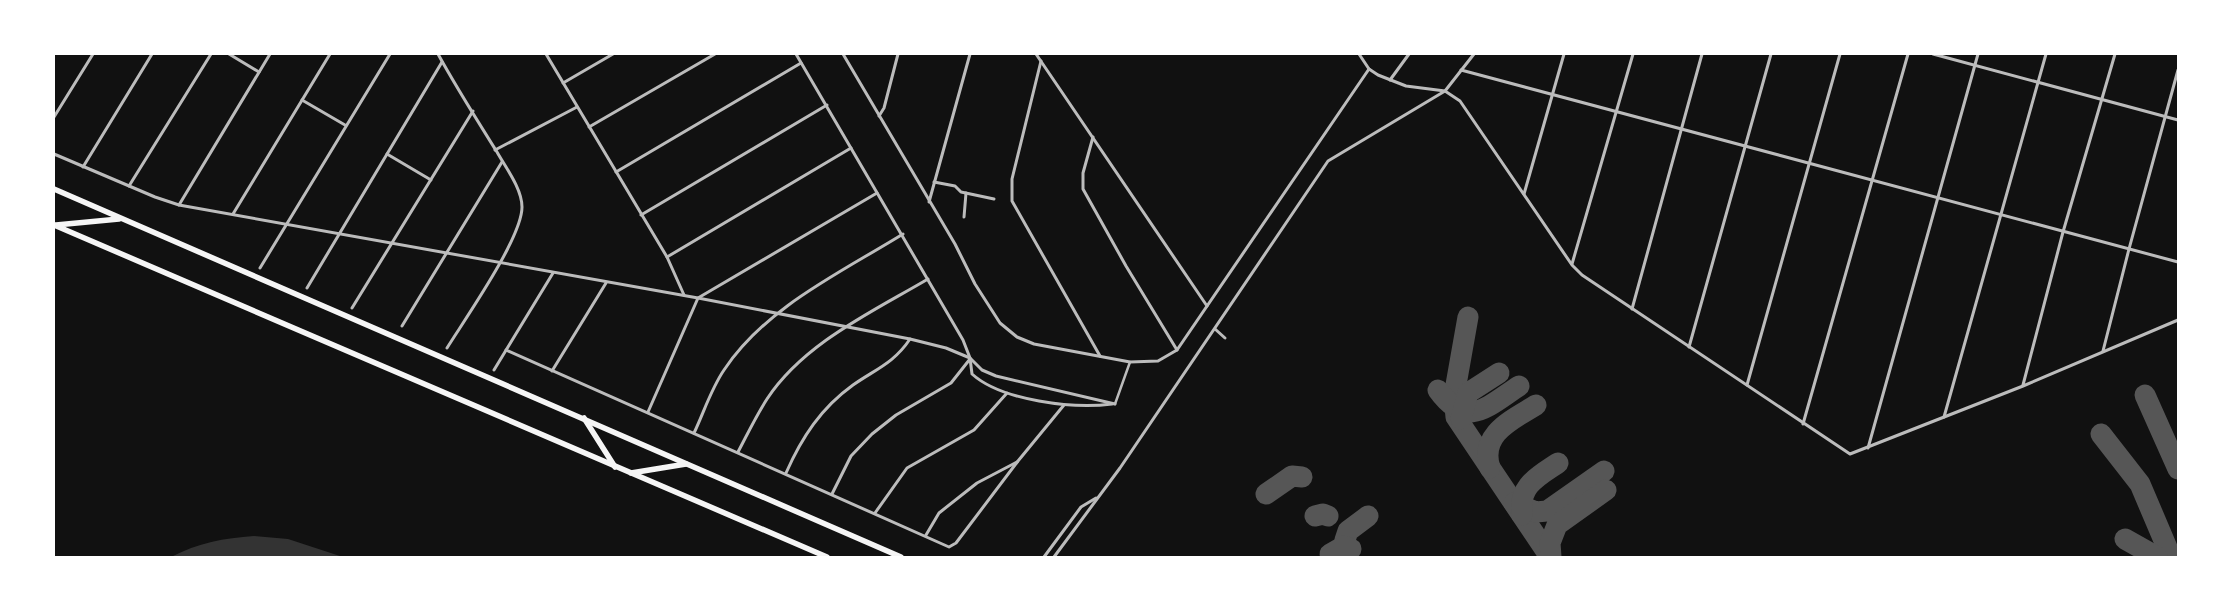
<svg xmlns="http://www.w3.org/2000/svg" width="2232" height="611" font-family="Helvetica,sans-serif">
  <style>
    .water { fill: #333 }
    .lines { fill: none; stroke-linecap: round; stroke-linejoin: round }
    .taxiway { stroke: #565656; stroke-width: 21 }
    .pedestrian { stroke: #bcbcbc; stroke-width: 2.5 }
    .minor { stroke: #bcbcbc; stroke-width: 3 }
    .primary { stroke: #f5f5f5; stroke-width: 5.5 }
  </style>
  <rect width="100%" height="100%" fill="#111"/>
  <!-- water -->
  <path class="water" d="M254,536l34,3 55,18h-172c27,-14 53,-19 83,-21z"/>
  <g class="lines">
    <!-- taxiway -->
    <g class="taxiway">
      <polyline points="1468,317 1454,396 1456,417 1550,557"/>
      <path d="M1438,390c29,40 49,17 81,-4"/>
      <polyline points="2145,395 2178,469"/>
      <polyline points="1461,419 1468,393 1499,373"/>
      <polyline points="2101,434 2140,484 2171,557"/>
      <path d="M1490,468c-11,-34 22,-48 46,-63"/>
      <polyline points="1266,494 1292,476 1302,477"/>
      <polyline points="1514,503 1536,512 1547,511 1604,471"/>
      <path d="M1522,515c-4,-29 15,-38 36,-52"/>
      <polyline points="1315,516 1323,514 1328,516"/>
      <polyline points="2125,539 2157,557"/>
      <polyline points="1345,540 1348,531 1368,516"/>
      <polyline points="1330,554 1344,546 1351,549"/>
      <polyline points="1551,557 1550,543 1557,525 1606,490"/>
    </g>
    <!-- pedestrian -->
    <polyline class="pedestrian" points="1115,404 1130,362"/>
    <!-- minor -->
    <g class="minor">
      <polyline points="229,54 259,72"/>
      <path d="M438,54c18,33 39,66 59,98 9,16 25,37 25,55 0,31 -57,112 -75,141"/>
      <polyline points="546,54 667,257 684,295"/>
      <path d="M796,54l167,286 7,18 2,16c30,27 102,35 140,30"/>
      <polyline points="843,54 955,244 975,284 1000,323 1017,337 1034,344 1130,362 1158,361 1177,350 1369,69"/>
      <polyline points="1036,54 1207,306"/>
      <polyline points="1359,54 1369,69 1378,75 1406,86 1445,91 1460,101 1572,265 1582,275 1850,454 2023,386 2178,320"/>
      <polyline points="1933,54 2178,120"/>
      <polyline points="1041,61 1012,179 1012,201 1100,356"/>
      <polyline points="1461,70 2178,262"/>
      <polyline points="1390,80 1409,54"/>
      <polyline points="563,83 613,54"/>
      <polyline points="302,100 345,125"/>
      <polyline points="879,116 884,108 898,54"/>
      <polyline points="54,117 93,54"/>
      <polyline points="589,127 715,54"/>
      <polyline points="1093,137 1083,173 1083,189 1126,266 1177,350"/>
      <polyline points="495,150 577,107"/>
      <polyline points="54,154 155,197 179,205 698,298 910,339 946,348 970,358 982,370 996,376 1115,404"/>
      <polyline points="387,154 431,180"/>
      <polyline points="83,167 152,54"/>
      <polyline points="616,172 801,63"/>
      <polyline points="934,182 955,186 961,192 994,199"/>
      <polyline points="129,186 211,54"/>
      <polyline points="1524,194 1564,54"/>
      <polyline points="929,202 970,54"/>
      <polyline points="179,205 270,54"/>
      <polyline points="233,214 330,54"/>
      <polyline points="641,215 827,105"/>
      <polyline points="964,217 966,193"/>
      <polyline points="667,257 851,148"/>
      <polyline points="1572,264 1633,54"/>
      <polyline points="260,268 390,54"/>
      <polyline points="307,288 442,62"/>
      <polyline points="352,308 473,111"/>
      <polyline points="1632,309 1702,54"/>
      <polyline points="402,326 502,162"/>
      <polyline points="1215,329 1225,338"/>
      <polyline points="1689,347 1771,54"/>
      <polyline points="506,350 949,547 956,543 1018,461 1064,405"/>
      <polyline points="2103,351 2129,249 2178,70"/>
      <polyline points="494,370 553,273"/>
      <polyline points="552,371 606,283"/>
      <polyline points="1747,385 1840,54"/>
      <polyline points="2023,385 2063,232 2115,54"/>
      <polyline points="648,412 698,298 877,193"/>
      <polyline points="1944,417 2046,54"/>
      <polyline points="1803,424 1908,54"/>
      <path d="M694,433c10,-21 17,-44 30,-63 42,-63 116,-97 179,-136"/>
      <polyline points="1868,448 1978,54"/>
      <path d="M738,452c9,-17 18,-36 29,-53 37,-56 105,-87 161,-120"/>
      <path d="M786,473c16,-36 35,-65 67,-88 23,-16 41,-22 57,-46"/>
      <polyline points="832,494 851,456 872,434 896,415 951,383 970,359"/>
      <polyline points="875,513 907,468 974,430 1007,393"/>
      <polyline points="926,535 939,513 977,483 1017,462"/>
      <polyline points="1044,557 1081,507 1096,498"/>
      <polyline points="1054,557 1120,468 1328,161 1445,91 1474,54"/>
    </g>
    <!-- primary -->
    <g class="primary">
      <polyline points="54,189 901,557"/>
      <polyline points="54,225 827,557"/>
      <polyline points="56,225 119,219"/>
      <polyline points="584,418 615,467"/>
      <polyline points="631,473 686,464"/>
    </g>
  </g>
  <!-- border -->
  <rect width="2232" height="611" fill="none" stroke="#ffffff" stroke-width="110"/>
</svg>
